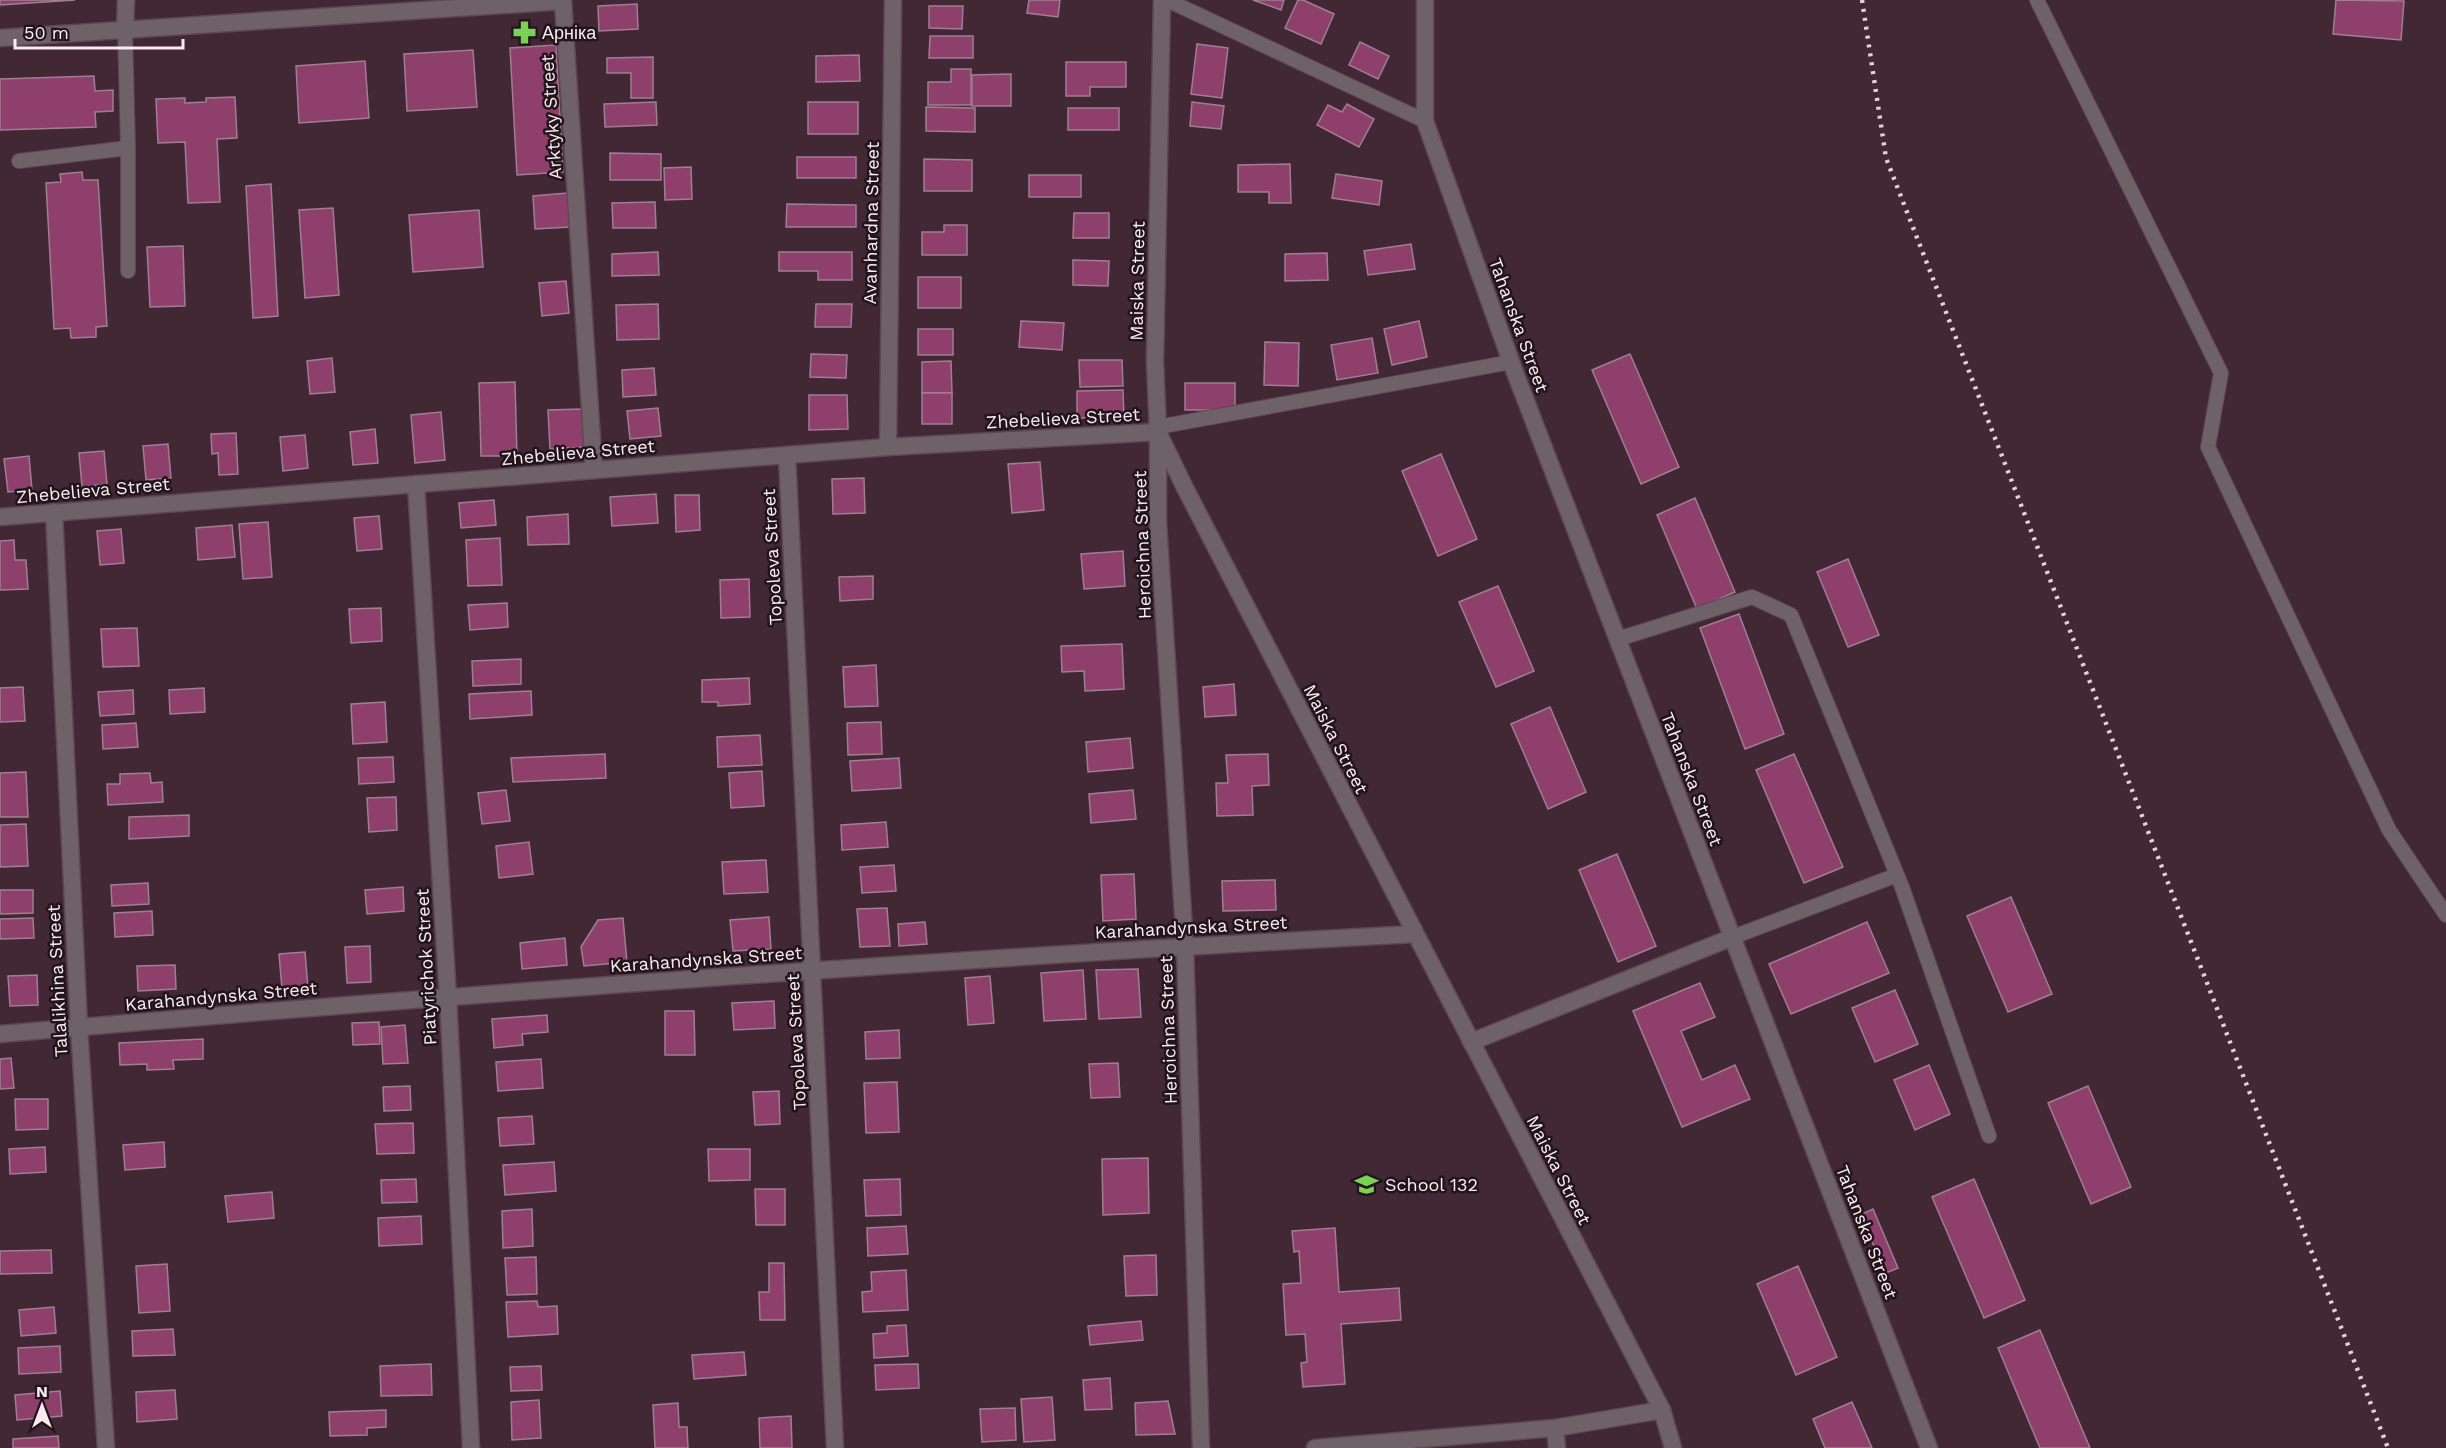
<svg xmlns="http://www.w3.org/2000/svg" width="2446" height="1448" font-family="'Work Sans',sans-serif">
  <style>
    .building { fill: #8f3f6c; stroke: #9f7f8f; stroke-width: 1.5 }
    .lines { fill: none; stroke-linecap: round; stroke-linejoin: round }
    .service-casing { stroke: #604653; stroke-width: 16 }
    .minor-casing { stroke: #604653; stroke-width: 19 }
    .tertiary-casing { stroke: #604653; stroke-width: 19 }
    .service { stroke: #6f6168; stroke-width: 14 }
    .minor { stroke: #6f6168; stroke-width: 16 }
    .tertiary { stroke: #6f6168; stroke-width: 16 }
    .rail { stroke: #e3d0d8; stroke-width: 4.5; stroke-dasharray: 3 6; stroke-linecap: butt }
    .labels { text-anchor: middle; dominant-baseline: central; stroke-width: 5; stroke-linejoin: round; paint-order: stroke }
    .poi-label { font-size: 18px; fill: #fceaf2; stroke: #21151b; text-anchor: start }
    .street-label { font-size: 18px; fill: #fceaf2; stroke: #21151b }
  </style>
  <rect width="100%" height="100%" fill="#422735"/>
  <!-- building -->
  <g class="building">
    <polygon points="0,0 75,0 0,5"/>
    <polygon points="1029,0 1060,0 1058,17 1027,13"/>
    <polygon points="1253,0 1284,0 1281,10"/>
    <polygon points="1298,0 1303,0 1334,14 1321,44 1285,28"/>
    <polygon points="2336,0 2404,1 2401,40 2333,34"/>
    <polygon points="637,4 638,29 599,31 598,6"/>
    <polygon points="929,6 963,6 962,29 929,28"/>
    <polygon points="930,36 973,36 973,58 929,58"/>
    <polygon points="1360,42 1389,56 1378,79 1349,65"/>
    <polygon points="1197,44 1228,48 1222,98 1191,94"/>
    <polygon points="556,45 563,172 517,175 510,48"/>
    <polygon points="473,50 477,107 407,111 404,54"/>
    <polygon points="859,55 860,81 816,82 816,56"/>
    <polygon points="653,57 653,98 631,98 631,73 607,73 607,58"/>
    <polygon points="365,61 369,118 299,123 296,66"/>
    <polygon points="1066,62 1126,62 1126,87 1090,87 1090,96 1066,96"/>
    <polygon points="951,69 971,69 971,105 928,105 928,82 951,82"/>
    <polygon points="1011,74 1011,106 972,106 972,75"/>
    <polygon points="94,76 95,91 113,90 113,111 95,112 96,127 0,130 0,79"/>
    <polygon points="235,97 237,138 217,139 220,202 188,203 185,142 158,143 156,99 185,98 185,103 206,102 206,98"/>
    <polygon points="656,102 657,125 605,127 604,104"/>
    <rect x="808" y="102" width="50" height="32"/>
    <polygon points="1192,102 1224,106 1221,129 1190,126"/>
    <polygon points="1347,104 1374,119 1359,147 1317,125 1328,105 1342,112"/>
    <polygon points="926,107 975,108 975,132 926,131"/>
    <rect x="1068" y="108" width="51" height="22"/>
    <polygon points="610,153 661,154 661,180 610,180"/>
    <rect x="797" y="157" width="59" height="21"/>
    <polygon points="924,159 972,160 972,191 924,191"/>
    <polygon points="1290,164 1291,203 1269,203 1269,192 1238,192 1238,165"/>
    <polygon points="691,167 692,199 665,200 664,168"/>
    <polygon points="82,172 83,180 98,180 107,326 96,327 96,337 71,338 70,328 54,329 46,183 61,182 60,174"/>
    <polygon points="1336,174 1382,181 1379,205 1332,198"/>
    <rect x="1029" y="175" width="52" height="22"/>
    <polygon points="271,184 278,316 253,318 246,186"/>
    <polygon points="567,193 570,227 535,229 533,196"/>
    <polygon points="655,202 656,228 613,228 612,203"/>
    <polygon points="787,204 856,205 856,227 786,227"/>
    <polygon points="333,208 339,295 305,298 299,210"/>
    <polygon points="479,210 483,267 413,272 409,215"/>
    <polygon points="1074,213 1109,213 1109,238 1073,238"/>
    <polygon points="944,225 967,225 967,255 922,255 922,232 944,232"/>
    <polygon points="1411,244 1415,269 1368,275 1364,251"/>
    <polygon points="183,246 185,306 150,307 147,247"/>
    <polygon points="658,252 659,275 612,276 612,254"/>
    <polygon points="779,252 852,252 852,280 818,280 818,271 779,271"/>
    <polygon points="1327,253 1328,280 1285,281 1285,254"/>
    <polygon points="1073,260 1109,261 1108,286 1073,285"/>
    <rect x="918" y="277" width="43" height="31"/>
    <polygon points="566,281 569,313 542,316 539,283"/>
    <polygon points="658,304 659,339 617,340 616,305"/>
    <polygon points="816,304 852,304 851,327 815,327"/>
    <polygon points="1021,321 1064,323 1062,350 1019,347"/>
    <polygon points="1419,321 1427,357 1392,365 1384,329"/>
    <rect x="918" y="329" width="35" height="26"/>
    <polygon points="1372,338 1378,373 1337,380 1331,345"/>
    <polygon points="1265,342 1299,343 1298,386 1264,385"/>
    <polygon points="811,354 847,355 846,378 810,377"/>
    <polygon points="1630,354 1679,467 1641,484 1592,370"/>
    <polygon points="332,358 335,392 310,394 307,361"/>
    <polygon points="1079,360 1122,360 1123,386 1080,387"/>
    <polygon points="951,361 952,393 922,393 922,362"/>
    <polygon points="654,368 656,395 623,397 622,370"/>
    <polygon points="515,382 517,456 481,456 479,383"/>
    <rect x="1185" y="383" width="50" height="27"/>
    <polygon points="1123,390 1124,417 1077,418 1077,391"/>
    <rect x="922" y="393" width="30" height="31"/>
    <polygon points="809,395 847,395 848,429 809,430"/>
    <polygon points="658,408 661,436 630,439 627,411"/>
    <polygon points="582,409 584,447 550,449 548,410"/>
    <polygon points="441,412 445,460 415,463 411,415"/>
    <polygon points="375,429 378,463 353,465 350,432"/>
    <polygon points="236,433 238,474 219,475 218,453 212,454 211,434"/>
    <polygon points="305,435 308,468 283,471 280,437"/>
    <polygon points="168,444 171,478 146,480 143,446"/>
    <polygon points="104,451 107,484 82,487 79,453"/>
    <polygon points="1441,454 1477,539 1438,556 1402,471"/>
    <polygon points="29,456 32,490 8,492 4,459"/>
    <polygon points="1040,462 1044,510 1012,513 1008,464"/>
    <polygon points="864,478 865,513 833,514 832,479"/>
    <polygon points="656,494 658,523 612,526 610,497"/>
    <polygon points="675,495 699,495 700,530 676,532"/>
    <polygon points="1695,498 1735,592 1697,609 1657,515"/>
    <polygon points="494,500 496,525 461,528 459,503"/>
    <polygon points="568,514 569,544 528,545 527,517"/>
    <polygon points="379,516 382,549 357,551 354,518"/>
    <polygon points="268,522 272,577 243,579 239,524"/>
    <polygon points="232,525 235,557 198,560 196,528"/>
    <polygon points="121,529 124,563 100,565 97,531"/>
    <polygon points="500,538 502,585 468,586 466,540"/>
    <polygon points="14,540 15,560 26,560 28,589 0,590 0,541"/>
    <polygon points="1123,551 1125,586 1084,589 1081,554"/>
    <polygon points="1848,559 1879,635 1848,647 1817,572"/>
    <polygon points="873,576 873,599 840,601 839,577"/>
    <polygon points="749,579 750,617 721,618 720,580"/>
    <polygon points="1498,586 1534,671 1496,687 1459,602"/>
    <polygon points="507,603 508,627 470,630 468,605"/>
    <polygon points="381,608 382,641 351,643 349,609"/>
    <polygon points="1739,614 1784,734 1745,749 1700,628"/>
    <polygon points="137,628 139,666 103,667 101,629"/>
    <polygon points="1122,644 1124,689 1085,691 1084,671 1062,672 1061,646"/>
    <polygon points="521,659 521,684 473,686 472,661"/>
    <polygon points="876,665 878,706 845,707 843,667"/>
    <polygon points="749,678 750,704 718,706 718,702 702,702 702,680"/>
    <polygon points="1234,684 1236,715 1205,717 1203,687"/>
    <polygon points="23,687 25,721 0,722 0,688"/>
    <polygon points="204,688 205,712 170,714 169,690"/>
    <polygon points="133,690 134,714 100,716 98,692"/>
    <polygon points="531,691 532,715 470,719 469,694"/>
    <polygon points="385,702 387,742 353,744 351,704"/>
    <polygon points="1550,707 1586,792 1548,809 1511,724"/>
    <polygon points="881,722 882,754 848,755 847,723"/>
    <polygon points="136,723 138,747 103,749 102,725"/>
    <polygon points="760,735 762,765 718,767 717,737"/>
    <polygon points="1130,738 1133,768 1088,772 1086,742"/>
    <polygon points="605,754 606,778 513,782 511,758"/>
    <polygon points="1268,754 1269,785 1252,786 1253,815 1217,816 1216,783 1228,783 1226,755"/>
    <polygon points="1794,754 1843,867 1804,883 1756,770"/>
    <polygon points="393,757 394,782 359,784 358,758"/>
    <polygon points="899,758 901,788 852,791 850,761"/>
    <polygon points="762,771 764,806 731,808 729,773"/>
    <polygon points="26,772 28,817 0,817 0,773"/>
    <polygon points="150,773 151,783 162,782 163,802 108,805 107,784 120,784 120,774"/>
    <polygon points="506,790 510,821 482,824 478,793"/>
    <polygon points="1133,790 1136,819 1091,823 1089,794"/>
    <polygon points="396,797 397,830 369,832 367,798"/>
    <polygon points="189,815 189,836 129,839 129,817"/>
    <polygon points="886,822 888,847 842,850 841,825"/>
    <polygon points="26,824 28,866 0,867 0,825"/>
    <polygon points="529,842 533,874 499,878 496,846"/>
    <polygon points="1617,854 1656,946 1618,962 1579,870"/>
    <polygon points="766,860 768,892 724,894 722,862"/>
    <polygon points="894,865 896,891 862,893 860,867"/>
    <polygon points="1134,874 1136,919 1103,921 1101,875"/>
    <polygon points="1275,880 1276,910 1223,911 1222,881"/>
    <polygon points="148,883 149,904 112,906 111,885"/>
    <polygon points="403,887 404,911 367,914 365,890"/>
    <polygon points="0,890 33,890 33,913 0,914"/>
    <polygon points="2011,897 2052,994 2008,1012 1967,916"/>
    <polygon points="887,908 890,946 860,947 857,909"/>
    <polygon points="152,911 153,935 115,937 114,913"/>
    <polygon points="769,917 771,949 733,951 730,920"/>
    <polygon points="33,918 34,938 0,939 0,919"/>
    <polygon points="623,918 627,962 584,966 581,947 598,920"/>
    <polygon points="925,922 927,944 899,946 898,924"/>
    <polygon points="1867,922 1889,973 1791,1014 1769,964"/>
    <polygon points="565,938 567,965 522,969 520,943"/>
    <polygon points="370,946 371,982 347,983 345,947"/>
    <polygon points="305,952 308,988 282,989 279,954"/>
    <polygon points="175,965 176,989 138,991 137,966"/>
    <polygon points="1138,969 1141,1017 1099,1019 1096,970"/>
    <polygon points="1083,970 1086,1019 1044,1021 1041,973"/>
    <polygon points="37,975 38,1005 10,1006 8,976"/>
    <polygon points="990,976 994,1023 968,1025 965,978"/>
    <polygon points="1700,983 1715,1017 1681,1031 1702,1080 1735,1065 1750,1099 1682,1127 1633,1011"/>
    <polygon points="1895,990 1918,1044 1875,1062 1852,1008"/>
    <polygon points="774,1001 775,1028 734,1030 732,1003"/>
    <polygon points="665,1011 694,1011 695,1055 665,1055"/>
    <polygon points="547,1015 548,1032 522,1034 523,1045 494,1048 492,1019"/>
    <polygon points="379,1022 380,1044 353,1045 352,1023"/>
    <polygon points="405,1025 408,1063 383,1064 381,1027"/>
    <polygon points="899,1030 900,1058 866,1059 865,1032"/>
    <polygon points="203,1039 203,1059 173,1060 174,1069 147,1070 147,1064 120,1065 119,1043"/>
    <polygon points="11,1058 14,1088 0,1089 0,1059"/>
    <polygon points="541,1059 543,1088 498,1091 496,1062"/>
    <polygon points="1118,1063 1120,1097 1091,1098 1089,1064"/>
    <polygon points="1929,1065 1950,1114 1915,1130 1894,1080"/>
    <polygon points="897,1082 899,1132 866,1133 864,1083"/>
    <polygon points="410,1086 411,1110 384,1111 383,1087"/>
    <polygon points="2088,1086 2131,1187 2091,1204 2048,1103"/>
    <polygon points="779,1091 780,1124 755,1125 753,1092"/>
    <polygon points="15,1099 48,1099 48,1129 16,1130"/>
    <polygon points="532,1116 534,1144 500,1146 498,1118"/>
    <polygon points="413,1123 414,1153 377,1154 375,1124"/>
    <polygon points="164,1142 165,1167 125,1170 123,1145"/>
    <polygon points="45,1147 46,1172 10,1174 9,1149"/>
    <polygon points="708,1149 750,1149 750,1180 709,1181"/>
    <polygon points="1148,1158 1149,1213 1103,1215 1102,1159"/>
    <polygon points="554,1162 556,1191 505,1195 503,1165"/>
    <polygon points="416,1179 417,1202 382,1203 381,1180"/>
    <polygon points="900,1179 901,1215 866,1216 864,1180"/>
    <polygon points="1974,1179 2025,1300 1984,1318 1932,1197"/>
    <polygon points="755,1189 785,1189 785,1225 756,1225"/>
    <polygon points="272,1192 274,1218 228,1222 225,1196"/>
    <polygon points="532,1209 533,1246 503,1248 502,1211"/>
    <polygon points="1873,1209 1898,1268 1886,1273 1860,1215"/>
    <polygon points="421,1216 422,1244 379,1246 378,1218"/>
    <polygon points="906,1226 908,1254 868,1256 867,1228"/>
    <polygon points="1335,1228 1339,1292 1399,1288 1401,1320 1341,1324 1345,1384 1303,1387 1301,1363 1307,1362 1305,1334 1286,1335 1283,1284 1301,1283 1299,1251 1294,1252 1292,1231"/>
    <polygon points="51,1250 52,1273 0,1274 0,1251"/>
    <polygon points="1156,1255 1157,1295 1126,1296 1124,1256"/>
    <polygon points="536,1257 537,1294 507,1295 505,1258"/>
    <polygon points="769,1263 784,1263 785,1320 760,1320 759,1292 769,1292"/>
    <polygon points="167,1264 170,1311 139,1313 136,1266"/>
    <polygon points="1798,1266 1837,1357 1796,1375 1757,1284"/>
    <polygon points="906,1270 908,1310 863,1312 862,1292 872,1291 871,1272"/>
    <polygon points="537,1301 538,1307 557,1306 558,1334 508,1337 506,1302"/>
    <polygon points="54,1307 56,1333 21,1336 19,1310"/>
    <polygon points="1141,1321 1143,1340 1090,1345 1088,1326"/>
    <polygon points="906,1325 908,1356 874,1358 873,1334 887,1333 887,1326"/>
    <polygon points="173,1329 175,1355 133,1356 132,1331"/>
    <polygon points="2040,1330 2090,1448 2040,1448 1998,1348"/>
    <polygon points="60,1346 61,1372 19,1374 18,1348"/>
    <polygon points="744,1352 746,1375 694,1379 692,1355"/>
    <polygon points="431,1364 432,1395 381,1396 380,1366"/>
    <polygon points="918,1364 919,1388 876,1390 875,1365"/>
    <polygon points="541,1366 542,1390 511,1391 510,1367"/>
    <polygon points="1110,1378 1112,1409 1085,1410 1083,1380"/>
    <polygon points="175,1390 177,1419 137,1422 136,1392"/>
    <polygon points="60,1391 62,1416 17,1420 15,1395"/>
    <polygon points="1052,1397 1055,1440 1024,1442 1021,1399"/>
    <polygon points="539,1400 541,1438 512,1440 511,1402"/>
    <polygon points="1168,1401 1175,1434 1136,1435 1135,1403"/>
    <polygon points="1852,1402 1872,1448 1825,1448 1813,1419"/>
    <polygon points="678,1403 679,1427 687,1427 688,1448 655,1448 653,1405"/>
    <polygon points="1015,1408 1016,1440 982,1442 980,1409"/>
    <polygon points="386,1410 386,1427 367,1428 367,1435 330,1436 329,1412"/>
    <polygon points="791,1416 792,1448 760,1448 759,1418"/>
    <polygon points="58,1436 59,1448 13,1448 13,1439"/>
  </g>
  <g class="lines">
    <defs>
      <g id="service">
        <polyline points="1167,0 1425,121"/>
        <polyline points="2037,0 2221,373 2208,447 2389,830 2446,915"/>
        <polyline points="125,31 128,148 128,271"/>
        <polyline points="19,161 128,148"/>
        <polyline points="1158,427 1511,362"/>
        <polyline points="1618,639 1752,597 1791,615 1902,887 1989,1136"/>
        <polyline points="1733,937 1897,875"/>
      </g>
      <g id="minor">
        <polyline points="1425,0 1425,121 1514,370 1929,1448"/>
        <polyline points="125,31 126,0"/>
        <polyline points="0,38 563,1 594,470"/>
        <polyline points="888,447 893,0"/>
        <polyline points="787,455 835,1448"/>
        <polyline points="416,484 448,997 471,1448"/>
        <polyline points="54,512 79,1027 106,1448"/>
        <polyline points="0,517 888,447 1158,432 1158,522 1185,946 1201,1448"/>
        <path d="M0,1034c471,-41 943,-75 1415,-100"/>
        <polyline points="1471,1042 1733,937"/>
        <polyline points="1555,1428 1557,1448"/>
        <polyline points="1315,1448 1555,1428 1662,1410"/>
      </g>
      <polyline id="tertiary" points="1162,0 1155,362 1158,432 1184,486 1662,1410 1673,1448"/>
    </defs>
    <!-- service casing -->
    <use href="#service" class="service-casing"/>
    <!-- minor casing -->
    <use href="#minor" class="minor-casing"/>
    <!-- tertiary casing -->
    <use href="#tertiary" class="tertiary-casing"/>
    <!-- service -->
    <use href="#service" class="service"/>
    <!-- minor -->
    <use href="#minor" class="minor"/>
    <!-- tertiary -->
    <use href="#tertiary" class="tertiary"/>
    <!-- rail -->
    <polyline class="rail" points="1862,0 1886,158 2388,1448"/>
  </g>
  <!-- icons -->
  <defs>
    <symbol id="pharmacy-bare" viewBox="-9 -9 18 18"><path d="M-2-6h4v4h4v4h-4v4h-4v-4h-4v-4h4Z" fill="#7bd156" stroke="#21151b" stroke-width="2.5" paint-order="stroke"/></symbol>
    <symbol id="school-bare" viewBox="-9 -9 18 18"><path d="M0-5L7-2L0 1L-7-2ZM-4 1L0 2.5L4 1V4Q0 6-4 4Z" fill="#7bd156" stroke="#21151b" stroke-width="2.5" paint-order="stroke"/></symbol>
  </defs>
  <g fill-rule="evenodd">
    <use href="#pharmacy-bare" x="508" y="16" width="33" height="33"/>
    <use href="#school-bare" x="1350" y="1168" width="33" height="33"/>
  </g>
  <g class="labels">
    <!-- poi labels -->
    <g class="poi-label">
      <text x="542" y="32">Арніка</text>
      <text x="1385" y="1184">School 132</text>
    </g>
    <!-- street labels -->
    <g class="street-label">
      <text transform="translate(551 117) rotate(-94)">Arktyky Street</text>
      <text transform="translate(871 223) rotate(-89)">Avanhardna Street</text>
      <text transform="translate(1137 281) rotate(-89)">Maiska Street</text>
      <text transform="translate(1519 325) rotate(70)">Tahanska Street</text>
      <text transform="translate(1063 418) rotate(-3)">Zhebelieva Street</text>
      <text transform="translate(578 452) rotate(-5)">Zhebelieva Street</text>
      <text transform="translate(93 490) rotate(-5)">Zhebelieva Street</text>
      <text transform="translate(1142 545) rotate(-92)">Heroichna Street</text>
      <text transform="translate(772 557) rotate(-93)">Topoleva Street</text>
      <text transform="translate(1336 739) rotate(63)">Maiska Street</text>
      <text transform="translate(1692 779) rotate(69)">Tahanska Street</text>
      <text transform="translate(1191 927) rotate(-3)">Karahandynska Street</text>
      <text transform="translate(706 959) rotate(-4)">Karahandynska Street</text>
      <text transform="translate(426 967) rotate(-93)">Piatyrichok Street</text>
      <text transform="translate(57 981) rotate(-93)">Talalikhina Street</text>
      <text transform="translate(221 996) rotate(-5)">Karahandynska Street</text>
      <text transform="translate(1168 1030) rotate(-92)">Heroichna Street</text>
      <text transform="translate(796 1042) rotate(-93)">Topoleva Street</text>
      <text transform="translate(1559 1170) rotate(63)">Maiska Street</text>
      <text transform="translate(1867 1232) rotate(69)">Tahanska Street</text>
    </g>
  </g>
  <!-- north arrow -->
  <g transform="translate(42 1406)" stroke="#21151b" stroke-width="4.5" paint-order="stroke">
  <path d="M0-4.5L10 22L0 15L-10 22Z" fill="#fceaf2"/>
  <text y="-9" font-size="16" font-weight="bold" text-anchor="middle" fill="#fceaf2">N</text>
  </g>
  <!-- scale -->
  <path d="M15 39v9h168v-9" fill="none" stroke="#fceaf2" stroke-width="3"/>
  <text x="24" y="39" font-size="18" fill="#fceaf2" stroke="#21151b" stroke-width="4.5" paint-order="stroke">50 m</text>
</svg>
